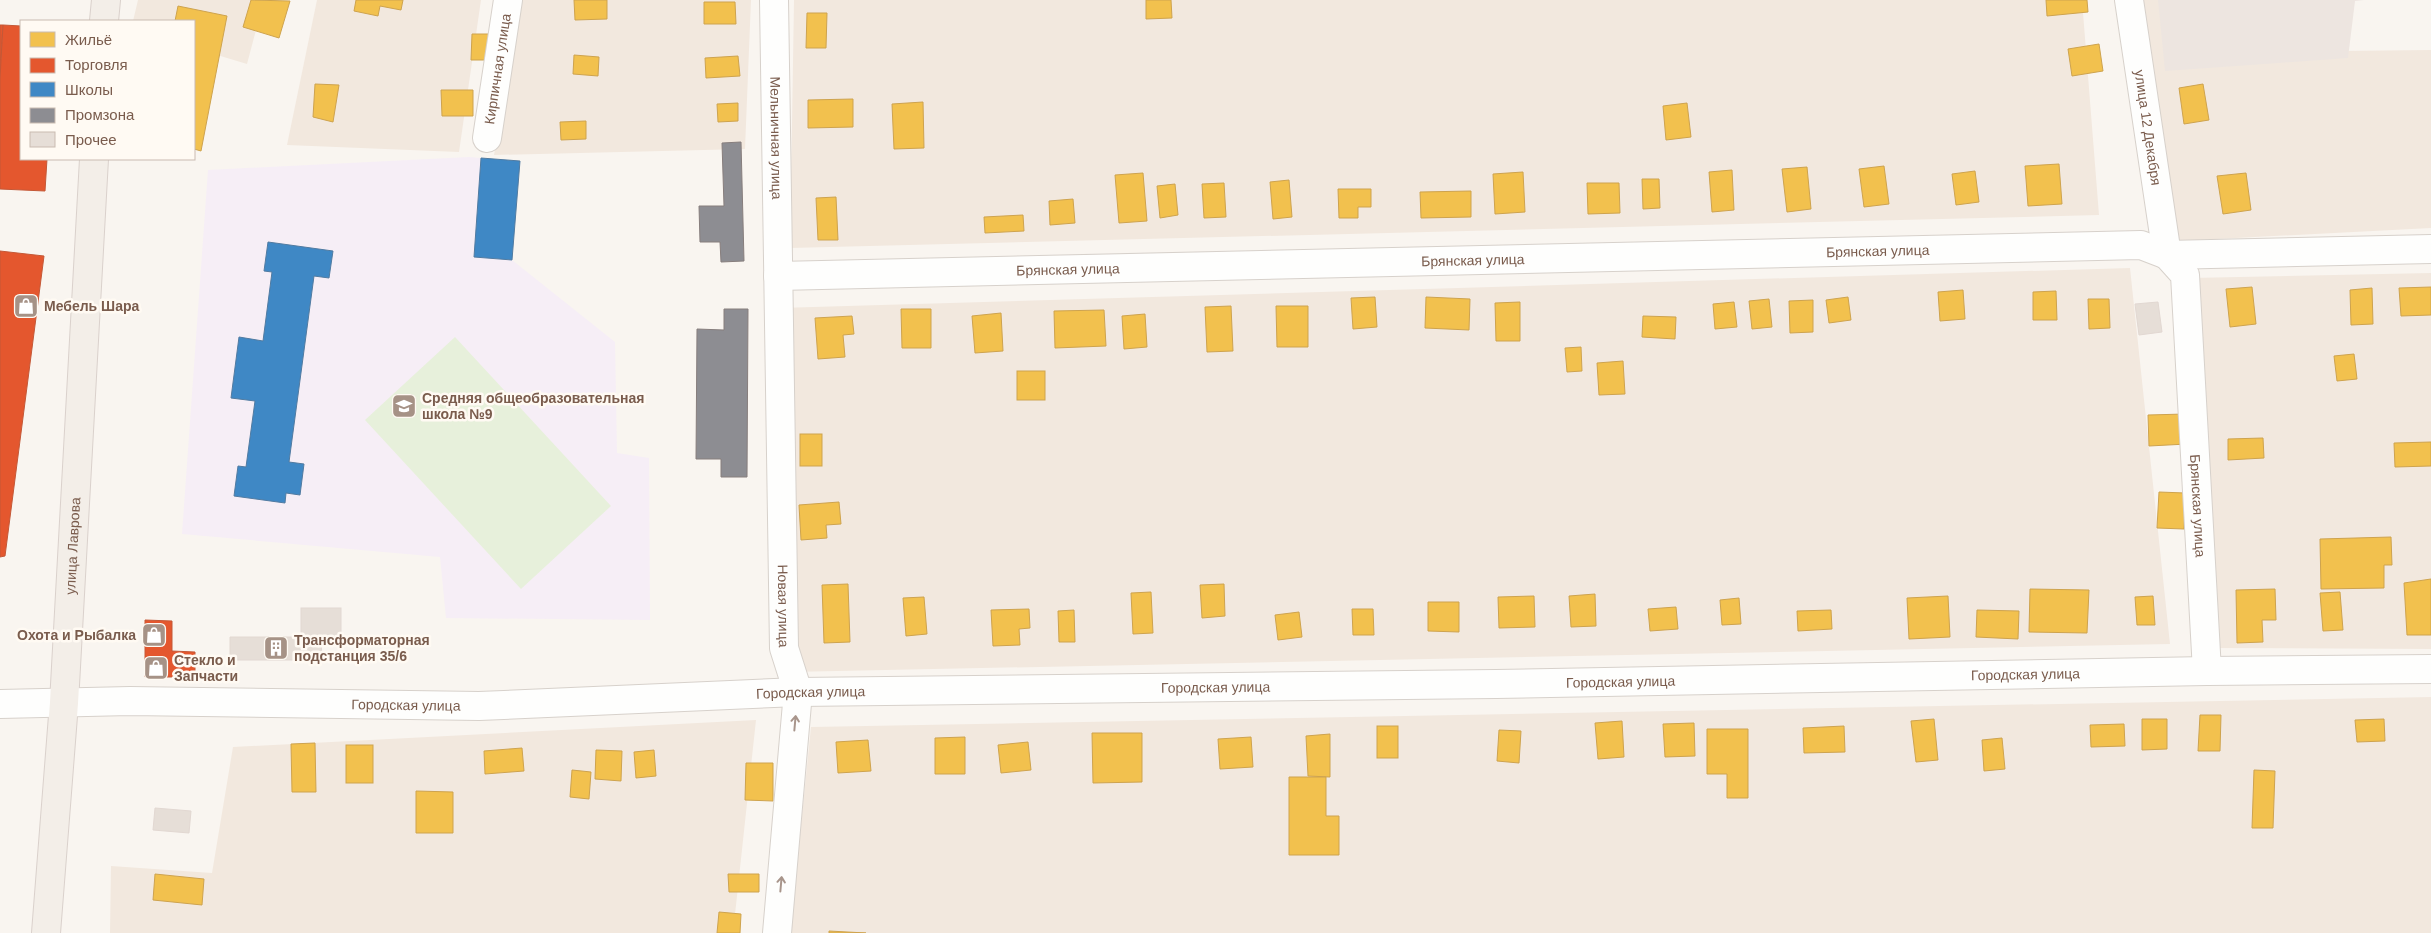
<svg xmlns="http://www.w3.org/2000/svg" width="2431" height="933" font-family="Arial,sans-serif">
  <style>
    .residential { fill: #f2e8de }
    .industrial { fill: #ede5e0 }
    .education { fill: #f6eef6 }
    .green { fill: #e7f0db }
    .homes { fill: #f2c14e; stroke: #cea34e }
    .shops { fill: #e4572e; stroke: #c45837 }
    .schools { fill: #3f88c5; stroke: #517ba1 }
    .industry { fill: #8d8d92; stroke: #877e7d }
    .building { fill: #e6ded7; stroke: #e2d8d2 }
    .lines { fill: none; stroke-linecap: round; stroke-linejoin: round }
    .minor-casing { stroke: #d7d1cb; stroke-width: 30 }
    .major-casing { stroke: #dad1cc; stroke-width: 30 }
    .minor { stroke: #fefefd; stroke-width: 28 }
    .major { stroke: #f3eee8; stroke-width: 28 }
    .oneway { stroke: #a8958b }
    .labels { text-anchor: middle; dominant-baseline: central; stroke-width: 5; stroke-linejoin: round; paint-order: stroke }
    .street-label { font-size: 14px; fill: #7a5c4d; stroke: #fffaf3 }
    .poi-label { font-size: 14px; font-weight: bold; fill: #7a5c4d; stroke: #fffaf3; text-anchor: start }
  </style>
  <rect width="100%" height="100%" fill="#f9f5f0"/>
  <!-- residential -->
  <g class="residential">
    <polygon points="138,0 264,0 247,64 194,48 194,21 133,21"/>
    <polygon points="317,0 481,0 459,152 287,145"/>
    <polygon points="521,0 751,0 745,149 494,155"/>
    <polygon points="794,0 2082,0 2099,215 790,248"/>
    <polygon points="2139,0 2319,0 2337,51 2431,50 2431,228 2159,242"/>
    <polygon points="2130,268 2170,644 789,672 779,308"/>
    <polygon points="2431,273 2431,649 2210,648 2190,278"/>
    <polygon points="2431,697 2431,933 790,933 811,727"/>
    <polygon points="756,720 733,933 110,933 111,866 212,873 233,747"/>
  </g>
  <!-- industrial -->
  <polygon class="industrial" points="2158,0 2364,0 2355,1 2348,58 2165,71"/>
  <!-- education -->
  <polygon class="education" points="469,157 481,158 474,256 512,260 615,342 617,453 649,458 650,620 446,618 440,557 182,534 208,170"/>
  <!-- green -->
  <polygon class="green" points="455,337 611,506 521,589 365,420"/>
  <!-- homes -->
  <g class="homes">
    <polygon points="251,0 290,1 279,38 243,27"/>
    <polygon points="356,0 403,0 401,10 380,6 378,16 354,11"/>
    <polygon points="574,0 607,0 607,19 575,20"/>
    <polygon points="1146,0 1171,0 1172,18 1146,19"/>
    <polygon points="2046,0 2087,0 2088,12 2047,16"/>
    <polygon points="704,2 735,2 736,24 704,24"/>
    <polygon points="178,6 227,16 201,151 194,149 194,21 175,21"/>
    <polygon points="807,13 827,13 826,48 806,48"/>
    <polygon points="472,34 489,34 489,60 471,60"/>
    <polygon points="2099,44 2103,71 2072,76 2068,49"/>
    <polygon points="574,55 599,57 598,76 573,74"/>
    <polygon points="738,56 740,76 706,78 705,58"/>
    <polygon points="315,84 339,85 333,122 313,117"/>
    <polygon points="2203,84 2209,120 2184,124 2179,88"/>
    <polygon points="441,90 473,90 473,116 442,116"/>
    <polygon points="853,99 853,127 808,128 808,100"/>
    <polygon points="923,102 924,148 894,149 892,104"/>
    <polygon points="738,103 738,121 718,122 717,104"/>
    <polygon points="1687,103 1691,137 1666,140 1663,106"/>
    <polygon points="586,121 586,139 561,140 560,122"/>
    <polygon points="2059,164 2062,204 2028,206 2025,166"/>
    <polygon points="1884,166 1889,204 1864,207 1859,169"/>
    <polygon points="1807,167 1811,209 1787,212 1782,169"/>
    <polygon points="1732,170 1734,210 1712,212 1709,172"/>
    <polygon points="1975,171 1979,202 1956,205 1952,174"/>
    <polygon points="1523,172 1525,212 1495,214 1493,174"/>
    <polygon points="1143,173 1147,221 1119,223 1115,175"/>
    <polygon points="2246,173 2251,210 2223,214 2217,176"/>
    <polygon points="1642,179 1659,179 1660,208 1643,209"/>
    <polygon points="1289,180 1292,217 1273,219 1270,182"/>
    <polygon points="1224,183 1226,217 1204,218 1202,184"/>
    <polygon points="1587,183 1619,183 1620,213 1588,214"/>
    <polygon points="1175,184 1178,215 1160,218 1157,186"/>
    <polygon points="1338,189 1371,189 1371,207 1358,207 1358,218 1339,218"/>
    <polygon points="1471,191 1471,217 1421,218 1420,192"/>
    <polygon points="836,197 838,240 818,240 816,198"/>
    <polygon points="1073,199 1075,223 1050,225 1049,201"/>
    <polygon points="1023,215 1024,231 985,233 984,217"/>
    <polygon points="2252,287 2256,324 2230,327 2226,289"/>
    <polygon points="2431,287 2431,315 2401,316 2399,288"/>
    <polygon points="2372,288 2373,324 2351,325 2350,290"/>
    <polygon points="1963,290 1965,319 1940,321 1938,292"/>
    <polygon points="2056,291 2057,320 2033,320 2033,292"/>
    <polygon points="1375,297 1377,327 1353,329 1351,298"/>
    <polygon points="1426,297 1470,299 1469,330 1425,328"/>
    <polygon points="1848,297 1851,320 1829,323 1826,300"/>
    <polygon points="1769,299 1772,327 1752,329 1749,301"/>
    <polygon points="2088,299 2109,299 2110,328 2089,329"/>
    <polygon points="1813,300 1813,332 1790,333 1789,301"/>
    <polygon points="1520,302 1520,341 1496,341 1495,303"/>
    <polygon points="1734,302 1737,327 1715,329 1713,304"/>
    <polygon points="1231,306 1233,351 1207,352 1205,307"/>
    <polygon points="1276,306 1308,306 1308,347 1277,347"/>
    <polygon points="901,309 931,309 931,348 902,348"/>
    <polygon points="1104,310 1106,346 1055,348 1054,311"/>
    <polygon points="1001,313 1003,351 975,353 972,316"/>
    <polygon points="1145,314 1147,347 1124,349 1122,316"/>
    <polygon points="852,316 854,334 843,335 845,357 818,359 815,318"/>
    <polygon points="1643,316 1676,317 1675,339 1642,337"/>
    <polygon points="1581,347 1582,371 1567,372 1565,348"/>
    <polygon points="2354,354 2357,379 2337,381 2334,356"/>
    <polygon points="1623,361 1625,394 1599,395 1597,363"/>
    <rect x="1017" y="371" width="28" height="29"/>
    <polygon points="2185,414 2187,444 2149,446 2148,415"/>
    <rect x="800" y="434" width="22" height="32"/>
    <polygon points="2263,438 2264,458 2228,460 2228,439"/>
    <polygon points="2431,442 2431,466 2395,467 2394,443"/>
    <polygon points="2159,492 2185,493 2184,529 2157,528"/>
    <polygon points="839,502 841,524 826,525 827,538 801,540 799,505"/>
    <polygon points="2391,537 2392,565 2384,565 2384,588 2321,589 2320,539"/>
    <polygon points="2431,579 2431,635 2407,635 2404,583"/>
    <polygon points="848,584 850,642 824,643 822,585"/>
    <polygon points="1224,584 1225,616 1202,618 1200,585"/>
    <polygon points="2030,589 2089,590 2087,633 2029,632"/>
    <polygon points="2275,589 2276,620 2262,620 2263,642 2237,643 2236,590"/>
    <polygon points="1151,592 1153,633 1133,634 1131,593"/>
    <polygon points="2340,592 2343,630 2323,631 2320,593"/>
    <polygon points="1595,594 1596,626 1571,627 1569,596"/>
    <polygon points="1534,596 1535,627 1499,628 1498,597"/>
    <polygon points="1948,596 1950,637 1909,639 1907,598"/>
    <polygon points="2153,596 2155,625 2137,625 2135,597"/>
    <polygon points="924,597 927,634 906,636 903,598"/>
    <polygon points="1739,598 1741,624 1722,625 1720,600"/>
    <polygon points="1428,602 1459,602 1459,632 1428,631"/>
    <polygon points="1676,607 1678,629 1650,631 1648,609"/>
    <polygon points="1029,609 1030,628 1019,629 1020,645 993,646 991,610"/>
    <polygon points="1352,609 1373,609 1374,635 1353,635"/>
    <polygon points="1074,610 1075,642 1059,642 1058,611"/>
    <polygon points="1831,610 1832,629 1798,631 1797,611"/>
    <polygon points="1977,610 2019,611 2018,639 1976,637"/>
    <polygon points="1299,612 1302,637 1278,640 1275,615"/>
    <polygon points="2200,715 2221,715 2220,751 2198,751"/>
    <polygon points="1934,719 1938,760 1916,762 1911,721"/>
    <polygon points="2142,719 2167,719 2167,749 2142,750"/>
    <polygon points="2384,719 2385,741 2357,742 2355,720"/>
    <polygon points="1622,721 1624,757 1598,759 1595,723"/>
    <polygon points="1694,723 1695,756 1665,757 1663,724"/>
    <polygon points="2124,724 2125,746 2091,747 2090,725"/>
    <rect x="1377" y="726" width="21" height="32"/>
    <polygon points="1844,726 1845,752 1804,753 1803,728"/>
    <polygon points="1707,729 1748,729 1748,798 1727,798 1727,774 1707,774"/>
    <polygon points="1499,730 1521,731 1519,763 1497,761"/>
    <polygon points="1092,733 1142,733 1142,782 1093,783"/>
    <polygon points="1330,734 1330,777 1308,776 1306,736"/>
    <polygon points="965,737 965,774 935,774 935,738"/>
    <polygon points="1251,737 1253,767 1220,769 1218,739"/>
    <polygon points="2002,738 2005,769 1984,771 1982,740"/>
    <polygon points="868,740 871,771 838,773 836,742"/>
    <polygon points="1028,742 1031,770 1001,773 998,745"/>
    <polygon points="315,743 316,792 292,792 291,744"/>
    <rect x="346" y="745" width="27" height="38"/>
    <polygon points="522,748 524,771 485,774 484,751"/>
    <polygon points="596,750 622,751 621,781 595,779"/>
    <polygon points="654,750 656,776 636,778 634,752"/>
    <polygon points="746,763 773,763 773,801 745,800"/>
    <polygon points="572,770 591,772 589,799 570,797"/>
    <polygon points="2254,770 2275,771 2273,828 2252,828"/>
    <polygon points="1289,777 1326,777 1326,816 1339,816 1339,855 1289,855"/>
    <polygon points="416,791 453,792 453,833 416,833"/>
    <polygon points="155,874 204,879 202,905 153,900"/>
    <polygon points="728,874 759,874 759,892 729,892"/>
    <polygon points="719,912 741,914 740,933 717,933"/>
    <polygon points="829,931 866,933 829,933"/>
  </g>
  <!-- shops -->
  <g class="shops">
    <polygon points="0,25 3,25 0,78"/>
    <polygon points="3,25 21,26 21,159 47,159 45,191 0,189 0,78"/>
    <polygon points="0,251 44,256 5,556 0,557"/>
    <polygon points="145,620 172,621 172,651 195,652 195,677 145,677"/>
  </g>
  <!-- schools -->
  <g class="schools">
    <polygon points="481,158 520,161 512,260 474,257"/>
    <polygon points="268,242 333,251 329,278 314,276 289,462 304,464 300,495 286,493 285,503 234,496 238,466 246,467 255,401 231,398 239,337 263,341 272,272 264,271"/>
  </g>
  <!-- industry -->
  <g class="industry">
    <polygon points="741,142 744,261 721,262 720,242 700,242 699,206 724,206 722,143"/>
    <polygon points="724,309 748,309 747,477 721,477 721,459 696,459 697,329 724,330"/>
  </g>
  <!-- building -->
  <g class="building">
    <polygon points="2158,302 2162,332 2139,335 2135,304"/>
    <rect x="301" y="608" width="40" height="29"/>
    <polygon points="230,637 321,637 322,660 230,660"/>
    <polygon points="155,808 191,811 189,833 153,830"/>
  </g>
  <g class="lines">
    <defs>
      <g id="minor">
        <path id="s1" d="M774,0l10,648 14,44 -21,241"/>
        <path id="s2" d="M2129,0l38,255"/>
        <path id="s3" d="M487,138l21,-138"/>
        <path id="s4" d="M2167,255l18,20 22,396"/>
        <path id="s5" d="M778,276l1363,-31 26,10 264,-6"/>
        <path id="s6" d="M0,704l130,-3 349,5 319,-14 698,-8 711,-13 224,-2"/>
      </g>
      <g id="major">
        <polyline points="104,21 106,0"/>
        <path id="s7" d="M46,933l18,-230 30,-544"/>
      </g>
    </defs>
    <!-- minor casing -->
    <use href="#minor" class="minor-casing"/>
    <!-- major casing -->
    <use href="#major" class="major-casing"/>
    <!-- minor -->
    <use href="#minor" class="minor"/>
    <!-- major -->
    <use href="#major" class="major"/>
  </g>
  <!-- one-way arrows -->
  <defs><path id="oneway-shaft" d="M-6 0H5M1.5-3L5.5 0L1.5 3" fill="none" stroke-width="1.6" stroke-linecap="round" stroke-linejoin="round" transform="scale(1.25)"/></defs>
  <g class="oneway">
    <use href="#oneway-shaft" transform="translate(795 723) rotate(-85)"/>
    <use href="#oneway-shaft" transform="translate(781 884) rotate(-85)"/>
  </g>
  <!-- icons -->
  <defs>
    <symbol id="shop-square" viewBox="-11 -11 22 22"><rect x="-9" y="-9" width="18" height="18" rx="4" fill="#a69286" stroke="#fffaf3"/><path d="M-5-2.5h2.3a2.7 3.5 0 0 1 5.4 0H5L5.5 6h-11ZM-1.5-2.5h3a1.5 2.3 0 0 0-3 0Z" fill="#fff"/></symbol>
    <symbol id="school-square" viewBox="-11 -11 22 22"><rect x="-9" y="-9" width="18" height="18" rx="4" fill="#a69286" stroke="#fffaf3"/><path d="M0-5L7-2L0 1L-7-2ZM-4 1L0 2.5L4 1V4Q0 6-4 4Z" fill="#fff"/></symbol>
    <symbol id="building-square" viewBox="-11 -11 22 22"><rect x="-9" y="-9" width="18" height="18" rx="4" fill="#a69286" stroke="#fffaf3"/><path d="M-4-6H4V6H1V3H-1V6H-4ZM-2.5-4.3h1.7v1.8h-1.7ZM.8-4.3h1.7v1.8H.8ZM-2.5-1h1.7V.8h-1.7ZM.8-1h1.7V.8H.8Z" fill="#fff"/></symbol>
  </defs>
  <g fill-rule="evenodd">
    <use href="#shop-square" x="12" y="292" width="28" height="28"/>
    <use href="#school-square" x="390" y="392" width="28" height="28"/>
    <use href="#shop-square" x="140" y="621" width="28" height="28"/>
    <use href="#building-square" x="262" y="634" width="28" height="28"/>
    <use href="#shop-square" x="142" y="654" width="28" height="28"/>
  </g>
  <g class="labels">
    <!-- street labels -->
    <g class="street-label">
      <text stroke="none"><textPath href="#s3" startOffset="70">Кирпичная улица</textPath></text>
      <text stroke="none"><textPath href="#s2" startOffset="129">улица 12 Декабря</textPath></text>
      <text stroke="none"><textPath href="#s1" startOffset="138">Мельничная улица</textPath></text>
      <text stroke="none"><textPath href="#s5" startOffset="1100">Брянская улица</textPath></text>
      <text stroke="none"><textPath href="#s5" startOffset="695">Брянская улица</textPath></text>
      <text stroke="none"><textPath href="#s5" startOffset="290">Брянская улица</textPath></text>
      <text stroke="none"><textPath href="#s4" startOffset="258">Брянская улица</textPath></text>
      <text stroke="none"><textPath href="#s7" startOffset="388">улица Лаврова</textPath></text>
      <text stroke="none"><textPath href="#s1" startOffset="606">Новая улица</textPath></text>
      <text stroke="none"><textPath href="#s6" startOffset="2026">Городская улица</textPath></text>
      <text stroke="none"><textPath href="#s6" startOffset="1621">Городская улица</textPath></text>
      <text stroke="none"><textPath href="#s6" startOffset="1216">Городская улица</textPath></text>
      <text stroke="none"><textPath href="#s6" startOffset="811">Городская улица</textPath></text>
      <text stroke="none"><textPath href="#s6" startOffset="406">Городская улица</textPath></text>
    </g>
    <!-- poi labels -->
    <g class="poi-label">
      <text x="44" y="306">Мебель Шара</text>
      <text x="422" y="398">Средняя общеобразовательная<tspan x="422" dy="16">школа №9</tspan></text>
      <text x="136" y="635" text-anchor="end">Охота и Рыбалка</text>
      <text x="294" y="640">Трансформаторная<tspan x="294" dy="16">подстанция 35/6</tspan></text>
      <text x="174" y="660">Стекло и<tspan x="174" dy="16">Запчасти</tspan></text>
    </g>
  </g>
  <!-- legend -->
  <rect x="20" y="20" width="175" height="140" fill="#fffaf3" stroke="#cabbb1"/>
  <rect x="30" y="32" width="25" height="15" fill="#f2c14e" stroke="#cabbb1"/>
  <text x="65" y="45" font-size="15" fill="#7a5c4d">Жильё</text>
  <rect x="30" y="58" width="25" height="15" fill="#e4572e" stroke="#cabbb1"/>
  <text x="65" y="70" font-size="15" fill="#7a5c4d">Торговля</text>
  <rect x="30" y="82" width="25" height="15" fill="#3f88c5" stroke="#cabbb1"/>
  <text x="65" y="95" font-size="15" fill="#7a5c4d">Школы</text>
  <rect x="30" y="108" width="25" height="15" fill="#8d8d92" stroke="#cabbb1"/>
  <text x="65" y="120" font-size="15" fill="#7a5c4d">Промзона</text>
  <rect x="30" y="132" width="25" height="15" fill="#e6ded7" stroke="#cabbb1"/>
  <text x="65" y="145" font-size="15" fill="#7a5c4d">Прочее</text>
</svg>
